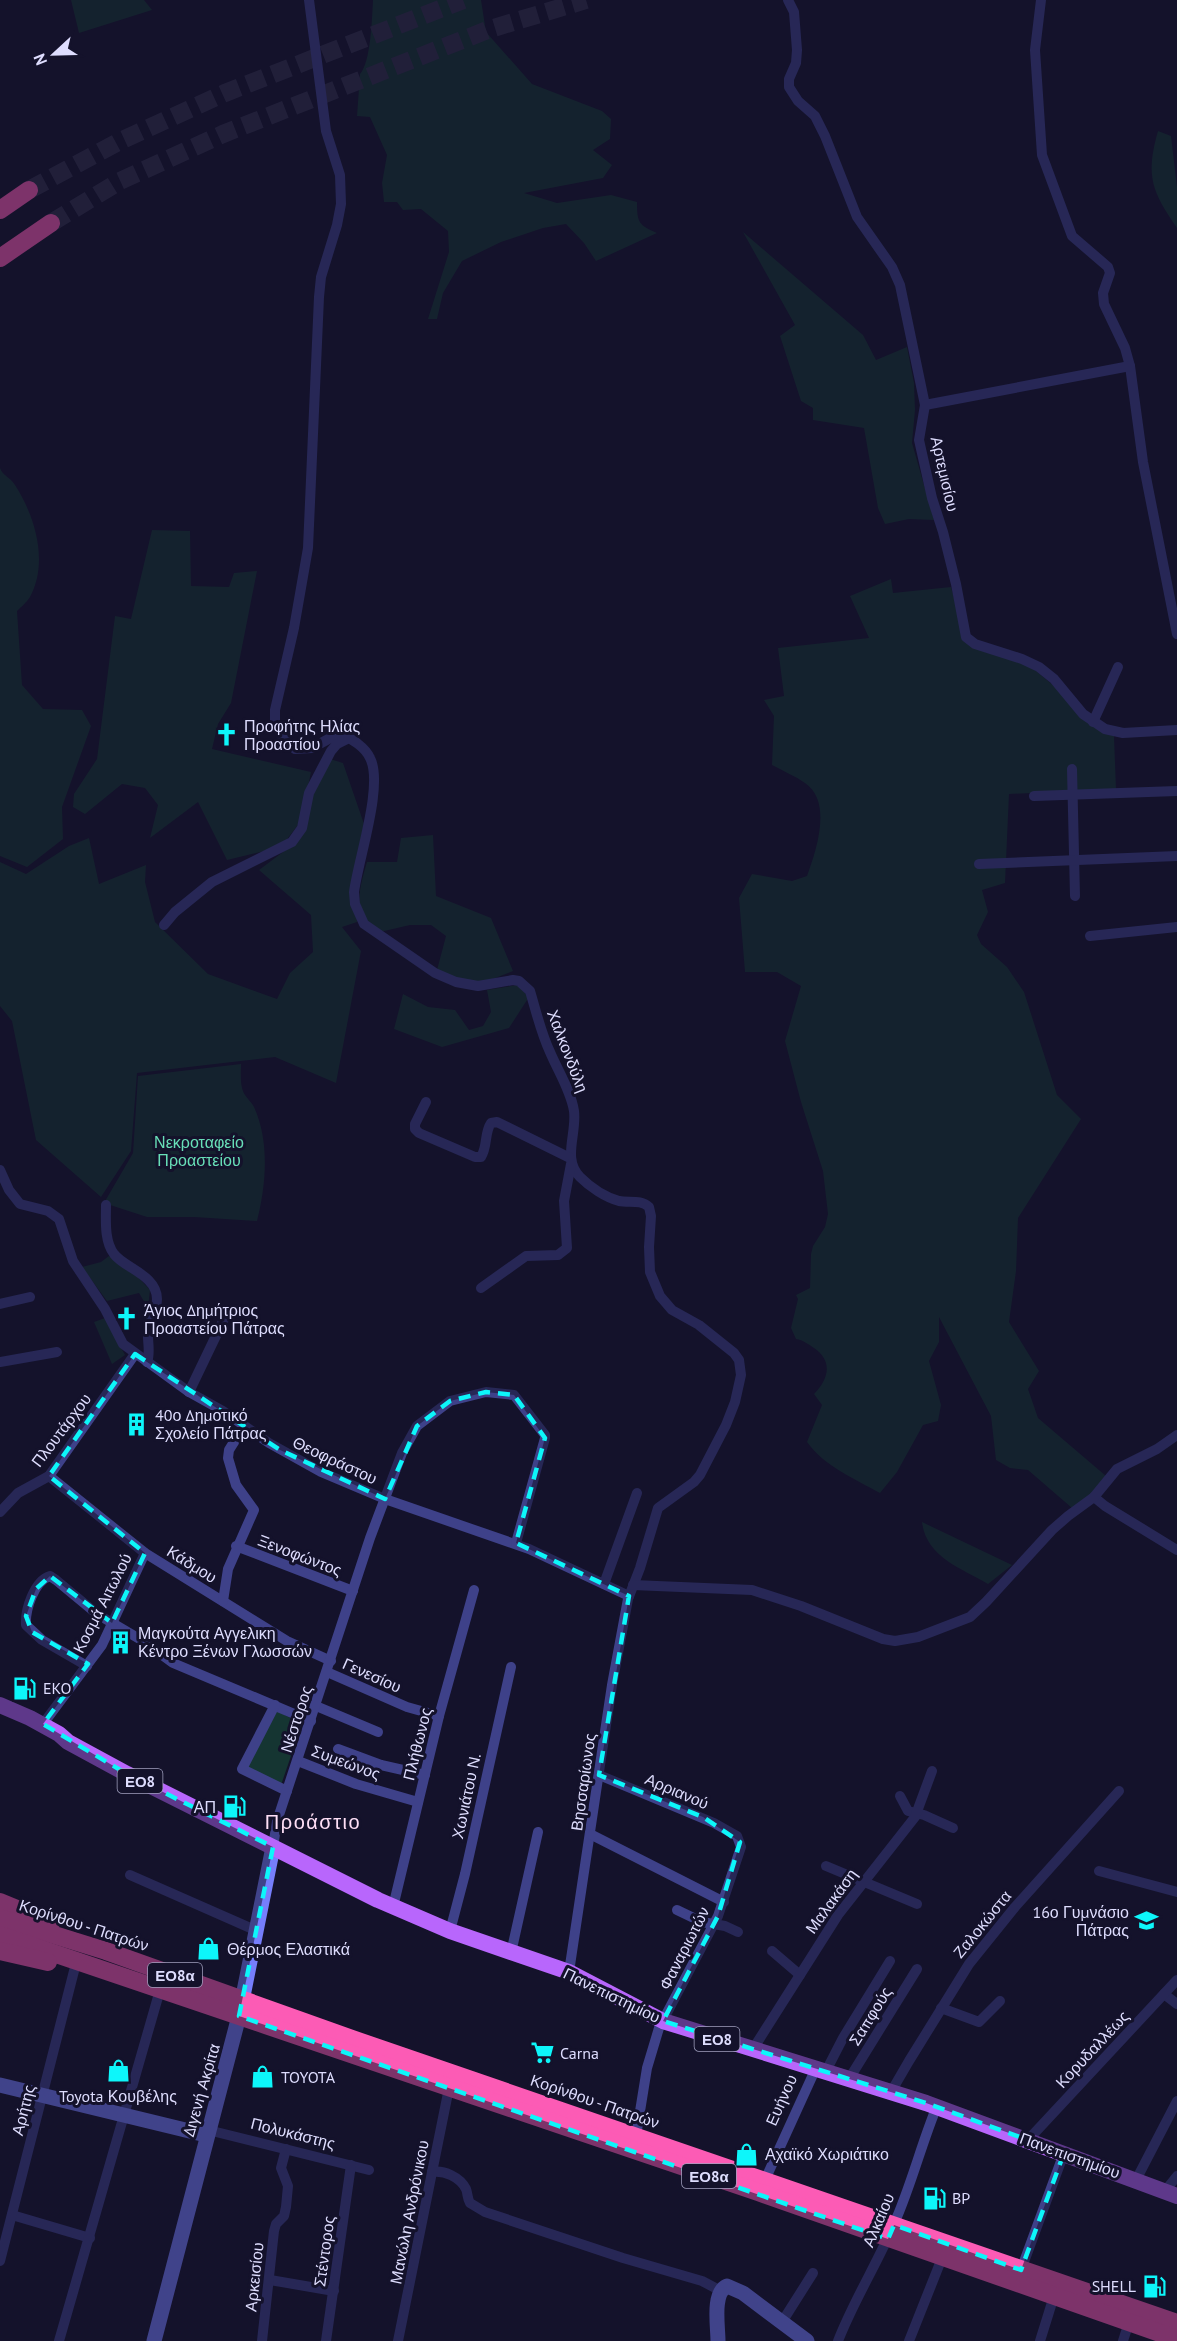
<svg xmlns="http://www.w3.org/2000/svg" width="1177" height="2341" font-family="'PT Sans',sans-serif">
  <style>
    .green { fill: #153532 }
    .lines { fill: none; stroke-linecap: round; stroke-linejoin: round }
    .highway-tunnel { stroke: #32304b; stroke-width: 18; stroke-dasharray: 18 9; stroke-linecap: butt }
    .street { stroke: #3e4189; stroke-width: 10 }
    .secondary { stroke: #767efc; stroke-width: 15 }
    .primary { stroke: #b866fc; stroke-width: 16 }
    .highway { stroke: #fc5bb5; stroke-width: 18 }
    .marked { fill: none; stroke: #0df6fa; stroke-width: 4.5; stroke-dasharray: 12 8; stroke-linejoin: round }
    .labels { text-anchor: middle; dominant-baseline: central; stroke-width: 6; stroke-linejoin: round; paint-order: stroke }
    .shield { fill: #14122b; stroke: #a1a0bf; stroke-width: 1.5 }
    .shield-label { font-size: 15px; font-weight: bold; fill: #deddfe }
    .street-label { font-size: 16px; fill: #deddfe; stroke: #14122b }
    .poi-label { font-size: 16px; fill: #deddfe; stroke: #14122b; text-anchor: start }
    .park-label { font-size: 16px; fill: #68dfb8; stroke: #14122b }
    .quarter-label { font-size: 20px; letter-spacing: 1.5px; fill: #fedff6; stroke: #14122b }
  </style>
  <rect width="100%" height="100%" fill="#14122b"/>
  <!-- green -->
  <g class="green">
    <polygon points="71,0 144,0 152,10 79,33"/>
    <path d="M373,0h108l5,32 46,52 70,27 9,8 -1,20 -17,11 19,15 -9,13 -79,15 33,10 54,-8 26,7c0,21 2,23 20,31l-61,28 -12,-18 -18,-19 -23,4 -42,14 -39,19 -19,32 -6,26h-9l21,-67 -1,-21 -27,-22 -18,1 -6,-8h-13l-2,-19 5,-28 -17,-38 -13,-1 3,-42c11,-12 12,-57 13,-74z"/>
    <path d="M1158,131l13,5 6,51v41c-25,-36 -32,-52 -19,-97z"/>
    <polygon points="743,232 863,335 876,360 907,347 914,383 915,410 912,443 934,520 909,519 885,524 878,508 864,428 813,420 813,408 801,401 780,336 795,325"/>
    <path d="M0,468c3,8 10,9 15,17 20,31 34,77 15,112 -3,5 -9,10 -13,14l5,74 21,24 39,1 9,16 -29,81 1,32 -36,28 -27,-11z"/>
    <polygon points="152,530 190,531 191,586 229,587 234,573 257,571 231,703 218,724 212,749 311,772 301,821 281,847 227,860 198,802 150,838 158,805 145,788 122,784 85,814 73,807 74,794 97,759 115,616 131,619"/>
    <path d="M891,579l2,14 58,-6 14,52 65,27 84,70 2,53 -107,5 -4,89 -23,7 6,22 -11,23 4,9 26,23 17,25 33,103 24,24 -63,99 -2,53 -7,51 30,49 -11,18 10,29 68,58 -18,21 -16,11 -44,-38 -18,-2 -14,-8 -5,-44 -52,-99v25l-10,19 12,44 -3,16 -15,4 -26,47 -17,21c-25,-14 -56,-27 -73,-51l15,-37 -8,-11c15,-15 19,-33 0,-46 -6,-4 -11,-8 -18,-9l-5,-11 7,-29 -2,-4 14,-7 1,-34 2,-8 12,-19 3,-13 -5,-43 -22,-69 -16,-61 16,-55 -24,-14h-32l-6,-74 13,-24 40,7 15,-5c9,-25 26,-74 -2,-93 -10,-7 -22,-12 -33,-18l2,-49 -10,-16 20,-4 -6,-48 91,-10 -19,-42z"/>
    <polygon points="330,759 343,763 364,824 353,875 357,922 342,927 361,951 336,1083 275,1057 137,1073 131,1151 101,1197 36,1140 12,1021 0,1006 0,862 26,874 69,846 89,838 99,884 146,865 145,882 155,922 208,974 277,999 290,973 313,952 311,915 259,870 299,840 312,792"/>
    <path d="M433,835l3,61 55,22 22,53 -28,11 -23,-2 -25,-10 9,-34 -15,-11h-21l-30,7c-29,-19 -21,-42 -13,-70h30l4,-24z"/>
    <polygon points="517,985 529,997 509,1028 442,1047 394,1029 403,994 428,1007 455,1010 469,1030 483,1026 491,1012 487,990"/>
    <path d="M241,1064c0,8 -1,20 2,27 2,6 8,10 11,16 16,35 12,78 3,114l-63,-4h-47l-43,-14 29,-50 5,-77z"/>
    <polygon points="109,1256 135,1274 150,1290 148,1308 139,1293 107,1301 82,1267 101,1262"/>
    <polygon points="105,1318 125,1355 112,1364 94,1322"/>
    <path d="M922,1522l90,43 -24,19c-27,-16 -62,-27 -66,-62z"/>
    <polygon points="277,1711 302,1724 281,1785 247,1768"/>
  </g>
  <g class="lines">
    <!-- highway-tunnel -->
    <g class="highway-tunnel">
      <polyline points="29,190 120,141 225,93 463,0"/>
      <polyline points="51,223 120,181 223,134 490,29 586,0"/>
    </g>
    <!-- street -->
    <g class="street">
      <path d="M309,0l17,131 14,44 1,29 -4,21 -16,52 -2,20 -11,251 -14,80 -19,82v11l7,16 13,12 17,-1 22,-12 8,-2c11,6 23,13 28,24 14,27 -12,102 -16,134l1,12 9,20 71,49 21,9 22,4 35,-6 6,1 11,10c6,20 11,42 20,61 8,19 21,39 24,59 3,23 -12,48 6,66 10,10 25,20 39,24 10,2 22,-2 30,6l2,9 -2,31 1,25 10,24 12,14 27,15 35,28 5,7 2,15 -6,27 -9,23 -26,50 -6,7 -36,26 -18,60 -12,31 -16,86 -43,287"/>
      <polyline points="788,0 794,12 797,50 796,63 789,79 789,87 798,101 815,116 825,136 857,217 892,267 900,285 925,405 919,440 932,498 943,532 956,584 966,637 975,644 1022,659 1039,667 1054,679 1083,714 1105,729 1123,733 1177,730"/>
      <polyline points="1041,0 1035,50 1042,155 1072,236 1108,267 1110,273 1103,293 1104,304 1125,348 1130,366 1143,462 1177,634"/>
      <polyline points="925,405 1130,366"/>
      <polyline points="1093,722 1118,667"/>
      <polyline points="1072,769 1075,896"/>
      <polyline points="1034,796 1177,791"/>
      <polyline points="979,864 1177,856"/>
      <polyline points="164,925 175,912 212,882 292,842 302,828 309,793 331,751 337,744 349,738"/>
      <polyline points="1090,936 1177,927"/>
      <path d="M426,1102l-11,22v5l4,4 56,24h6c7,-11 3,-24 10,-34l6,-1 73,36"/>
      <polyline points="0,1170 9,1190 20,1204 48,1211 59,1219 73,1261 105,1309 123,1344 189,1392 223,1411 269,1443 321,1472 385,1499 529,1549 629,1596"/>
      <path d="M106,1205c0,15 -2,36 8,49 10,14 43,21 43,45 0,11 -8,21 -9,31 -1,11 3,22 -1,32"/>
      <polyline points="481,1288 526,1256 558,1255 567,1248 564,1201 571,1164"/>
      <polyline points="0,1304 30,1297"/>
      <polyline points="0,1362 57,1352"/>
      <polyline points="189,1392 225,1317"/>
      <polyline points="49,1476 145,1553 287,1641 331,1661"/>
      <polyline points="1094,1497 1105,1506 1177,1550"/>
      <polyline points="0,1512 18,1493 49,1476 135,1354"/>
      <polyline points="236,1546 353,1591"/>
      <polyline points="604,1584 637,1493"/>
      <polyline points="633,1585 752,1590 801,1606 883,1639 895,1641 918,1637 970,1617 986,1602 1052,1530 1068,1516 1094,1497 1117,1469 1157,1449 1177,1435"/>
      <polyline points="223,1601 228,1569 254,1510 236,1485 228,1458 229,1450 244,1426"/>
      <path d="M87,1666l-45,-26 -16,-15c-1,-15 8,-44 24,-49l6,4 41,34 46,27 30,22 138,58"/>
      <polyline points="327,1672 407,1707 439,1716"/>
      <polyline points="275,1705 242,1769 287,1791"/>
      <polyline points="316,1706 378,1732"/>
      <polyline points="43,1724 102,1645 145,1553"/>
      <polyline points="338,1749 381,1765 425,1775"/>
      <polyline points="298,1761 356,1784 418,1802"/>
      <polyline points="599,1775 714,1823 737,1836 741,1847 718,1916 659,2028 647,2068 636,2136"/>
      <polyline points="900,1796 908,1811 924,1815 953,1828"/>
      <polyline points="590,1834 724,1902"/>
      <polyline points="273,1847 277,1821 370,1538 402,1453 417,1426 450,1401 486,1392 514,1395 545,1435 545,1438 516,1543"/>
      <polyline points="826,1866 917,1904"/>
      <polyline points="1099,1871 1177,1892"/>
      <polyline points="130,1875 257,1931"/>
      <polyline points="393,1907 439,1716 474,1590"/>
      <polyline points="677,1910 702,1922 725,1926 738,1932"/>
      <polyline points="450,1931 465,1874 511,1667"/>
      <polyline points="772,1951 800,1975"/>
      <polyline points="511,1953 538,1832"/>
      <polyline points="1164,1994 1177,2004"/>
      <polyline points="941,2008 979,2022 1000,2001"/>
      <polyline points="753,2049 838,1915 915,1817 932,1771"/>
      <polyline points="826,2071 843,2038 890,1961"/>
      <polyline points="849,2079 917,1969"/>
      <polyline points="891,2092 909,2061 969,1964 1015,1907 1119,1791"/>
      <polyline points="208,2130 369,2170"/>
      <polyline points="1028,2140 1177,1980"/>
      <path d="M432,2172c12,-2 28,5 34,17 2,5 1,9 4,14l15,9 138,46 79,23 19,10"/>
      <polyline points="765,2180 816,2068"/>
      <polyline points="1136,2180 1177,2101"/>
      <polyline points="1165,2191 1177,2176"/>
      <polyline points="12,2215 90,2238"/>
      <polyline points="0,2261 75,1967"/>
      <polyline points="1021,2270 1064,2153"/>
      <polyline points="270,2280 334,2291"/>
      <polyline points="782,2322 813,2273"/>
      <polyline points="59,2341 160,1990"/>
      <polyline points="262,2341 274,2231 276,2224 284,2216 286,2207 288,2186 281,2168 286,2149"/>
      <polyline points="326,2341 351,2165"/>
      <polyline points="398,2341 449,2088"/>
      <path d="M838,2341c16,-41 39,-77 56,-117 17,-38 27,-79 43,-118"/>
      <polyline points="909,2341 942,2258"/>
      <polyline points="1040,2341 1054,2296"/>
      <polyline points="1123,2341 1129,2322"/>
    </g>
    <!-- secondary -->
    <g class="secondary">
      <polyline points="0,2085 206,2135"/>
      <polyline points="154,2341 239,2016 273,1847"/>
      <path d="M718,2341c0,-15 -6,-48 9,-55l16,7 64,48"/>
    </g>
    <!-- primary -->
    <polyline class="primary" points="0,1705 30,1718 59,1734 68,1742 127,1774 378,1900 450,1931 569,1972 663,2021 926,2103 1177,2196"/>
    <!-- highway -->
    <g class="highway">
      <polyline points="0,210 29,190"/>
      <polyline points="0,258 51,223"/>
      <polyline points="0,1902 51,1923"/>
      <polyline points="0,1918 106,1951 352,2039 1177,2323"/>
      <polyline points="0,1935 758,2192 1177,2339"/>
      <polyline points="0,1951 48,1962"/>
    </g>
  </g>
  <!-- marked area -->
  <path d="M0 0H1177V2341H0ZM135,1354l145,96 105,49 32,-73 33,-25 36,-9 28,3 31,43 -29,105 113,53 -30,179 104,42 37,25 -22,74 -55,105 263,82 138,50 -43,117 -127,-45 -6,14 -649,-223 34,-169 -146,-73 -84,-50 45,-60 -56,-32 -6,-16 10,-27 14,-13 62,47 33,-70 -96,-77z" fill="#14122b" fill-opacity=".55" fill-rule="evenodd"/>
  <path class="marked" d="M135,1354l145,96 105,49 32,-73 33,-25 36,-9 28,3 31,43 -29,105 113,53 -30,179 104,42 37,25 -22,74 -55,105 263,82 138,50 -43,117 -127,-45 -6,14 -649,-223 34,-169 -146,-73 -84,-50 45,-60 -56,-32 -6,-16 10,-27 14,-13 62,47 33,-70 -96,-77z"/>
  <!-- icons -->
  <defs>
    <symbol id="church-bare" viewBox="-9 -9 18 18"><path d="M-1.2-6h2.4v3.5h3.3v2.4h-3.3V6h-2.4V-.1h-3.3v-2.4h3.3Z" fill="#0df6fa" stroke="#14122b" stroke-width="2.5" paint-order="stroke"/></symbol>
    <symbol id="building-bare" viewBox="-9 -9 18 18"><path d="M-4-6H4V6H1V3H-1V6H-4ZM-2.5-4.3h1.7v1.8h-1.7ZM.8-4.3h1.7v1.8H.8ZM-2.5-1h1.7V.8h-1.7ZM.8-1h1.7V.8H.8Z" fill="#0df6fa" stroke="#14122b" stroke-width="2.5" paint-order="stroke"/></symbol>
    <symbol id="fuel-bare" viewBox="-9 -9 18 18"><path d="M-5.5-6h7V0h2V4h1.3V-2.5L3-4.5l.8-.8L6-3V5H2.5V1h-1V6h-7ZM-4.2-4.7v3.2H.2V-4.7Z" fill="#0df6fa" stroke="#14122b" stroke-width="2.5" paint-order="stroke"/></symbol>
    <symbol id="school-bare" viewBox="-9 -9 18 18"><path d="M0-5L7-2L0 1L-7-2ZM-4 1L0 2.5L4 1V4Q0 6-4 4Z" fill="#0df6fa" stroke="#14122b" stroke-width="2.5" paint-order="stroke"/></symbol>
    <symbol id="shop-bare" viewBox="-9 -9 18 18"><path d="M-5-2.5h2.3a2.7 3.5 0 0 1 5.4 0H5L5.5 6h-11ZM-1.5-2.5h3a1.5 2.3 0 0 0-3 0Z" fill="#0df6fa" stroke="#14122b" stroke-width="2.5" paint-order="stroke"/></symbol>
    <symbol id="supermarket-bare" viewBox="-9 -9 18 18"><path d="M-6-5.5h2.5l.6 2H6L4.5 2H-2.5L-4.4-4H-6ZM-1.5 3.2a1.3 1.3 0 1 0 .1 0ZM3 3.2a1.3 1.3 0 1 0 .1 0Z" fill="#0df6fa" stroke="#14122b" stroke-width="2.5" paint-order="stroke"/></symbol>
  </defs>
  <g fill-rule="evenodd">
    <use href="#church-bare" x="210" y="718" width="33" height="33"/>
    <use href="#church-bare" x="110" y="1302" width="33" height="33"/>
    <use href="#building-bare" x="120" y="1408" width="33" height="33"/>
    <use href="#building-bare" x="104" y="1626" width="33" height="33"/>
    <use href="#fuel-bare" x="8" y="1672" width="33" height="33"/>
    <use href="#fuel-bare" x="218" y="1790" width="33" height="33"/>
    <use href="#school-bare" x="1130" y="1904" width="33" height="33"/>
    <use href="#shop-bare" x="192" y="1932" width="33" height="33"/>
    <use href="#supermarket-bare" x="526" y="2036" width="33" height="33"/>
    <use href="#shop-bare" x="102" y="2054" width="33" height="33"/>
    <use href="#shop-bare" x="246" y="2060" width="33" height="33"/>
    <use href="#shop-bare" x="730" y="2138" width="33" height="33"/>
    <use href="#fuel-bare" x="918" y="2182" width="33" height="33"/>
    <use href="#fuel-bare" x="1138" y="2270" width="33" height="33"/>
  </g>
  <g class="labels">
    <!-- shield labels -->
    <g class="shield">
      <rect x="117.5" y="1769" width="45" height="24" rx="4.5"/>
      <rect x="148" y="1963" width="54" height="24" rx="4.5"/>
      <rect x="694.5" y="2027" width="45" height="24" rx="4.5"/>
      <rect x="682" y="2164" width="54" height="24" rx="4.5"/>
    </g>
    <g class="shield-label">
      <text x="140" y="1781">ΕΟ8</text>
      <text x="175" y="1975">ΕΟ8α</text>
      <text x="717" y="2039">ΕΟ8</text>
      <text x="709" y="2176">ΕΟ8α</text>
    </g>
    <!-- street labels -->
    <g class="street-label">
      <text transform="translate(945 474) rotate(77)">Αρτεμισίου</text>
      <text transform="translate(568 1051) rotate(69)">Χαλκονδύλη</text>
      <text transform="translate(61 1430) rotate(-53)">Πλουτάρχου</text>
      <text transform="translate(335 1460) rotate(25)">Θεοφράστου</text>
      <text transform="translate(300 1555) rotate(21)">Ξενοφώντος</text>
      <text transform="translate(192 1564) rotate(32)">Κάδμου</text>
      <text transform="translate(102 1603) rotate(-63)">Κοσμά Αιτωλού</text>
      <text transform="translate(372 1675) rotate(24)">Γενεσίου</text>
      <text transform="translate(296 1719) rotate(-72)">Νέστορος</text>
      <text transform="translate(417 1744) rotate(-76)">Πλήθωνος</text>
      <text transform="translate(346 1762) rotate(20)">Συμεώνος</text>
      <text transform="translate(583 1782) rotate(-82)">Βησσαρίωνος</text>
      <text transform="translate(677 1791) rotate(23)">Αρριανού</text>
      <text transform="translate(466 1796) rotate(-78)">Χωνιάτου Ν.</text>
      <text transform="translate(831 1901) rotate(-54)">Μαλακάση</text>
      <text transform="translate(982 1924) rotate(-51)">Ζαλοκώστα</text>
      <text transform="translate(84 1925) rotate(18)">Κορίνθου - Πατρών</text>
      <text transform="translate(684 1948) rotate(-63)">Φαναριωτών</text>
      <text transform="translate(612 1995) rotate(26)">Πανεπιστημίου</text>
      <text transform="translate(870 2016) rotate(-58)">Σαπφούς</text>
      <text transform="translate(1092 2049) rotate(-47)">Κορυδαλλέως</text>
      <text transform="translate(201 2090) rotate(-74)">Διγενή Ακρίτα</text>
      <text transform="translate(781 2100) rotate(-66)">Ευήνου</text>
      <text transform="translate(595 2101) rotate(19)">Κορίνθου - Πατρών</text>
      <text transform="translate(23 2110) rotate(-76)">Αρήτης</text>
      <text transform="translate(293 2133) rotate(14)">Πολυκάστης</text>
      <text transform="translate(1070 2155) rotate(20)">Πανεπιστημίου</text>
      <text transform="translate(409 2212) rotate(-79)">Μανώλη Ανδρόνικου</text>
      <text transform="translate(878 2220) rotate(-67)">Αλκαίου</text>
      <text transform="translate(324 2251) rotate(-82)">Στέντορος</text>
      <text transform="translate(254 2277) rotate(-84)">Αρκεισίου</text>
    </g>
    <!-- poi labels -->
    <g class="poi-label">
      <text x="244" y="726">Προφήτης Ηλίας<tspan x="244" dy="18">Προαστίου</tspan></text>
      <text x="144" y="1310">Άγιος Δημήτριος<tspan x="144" dy="18">Προαστείου Πάτρας</tspan></text>
      <text x="155" y="1415">40ο Δημοτικό<tspan x="155" dy="18">Σχολείο Πάτρας</tspan></text>
      <text x="138" y="1633">Μαγκούτα Αγγελικη<tspan x="138" dy="18">Κέντρο Ξένων Γλωσσών</tspan></text>
      <text x="43" y="1688">EKO</text>
      <text x="216" y="1807" text-anchor="end">ΑΠ</text>
      <text x="1129" y="1912" text-anchor="end">16ο Γυμνάσιο<tspan x="1129" dy="18">Πάτρας</tspan></text>
      <text x="227" y="1949">Θέρμος Ελαστικά</text>
      <text x="560" y="2053">Carna</text>
      <text x="281" y="2077">TOYOTA</text>
      <text x="118" y="2096" text-anchor="middle">Toyota Κουβέλης</text>
      <text x="765" y="2154">Αχαϊκό Χωριάτικο</text>
      <text x="952" y="2198">BP</text>
      <text x="1136" y="2286" text-anchor="end">SHELL</text>
    </g>
    <!-- park labels -->
    <g class="park-label">
      <text x="199" y="1142">Νεκροταφείο<tspan x="199" dy="18">Προαστείου</tspan></text>
    </g>
    <!-- quarter labels -->
    <g class="quarter-label">
      <text x="313" y="1822">Προάστιο</text>
    </g>
  </g>
  <!-- north arrow -->
  <g transform="translate(54 54) rotate(248)" stroke="#14122b" stroke-width="4.5" paint-order="stroke">
  <path d="M0-4.5L10 22L0 15L-10 22Z" fill="#deddfe"/>
  <text y="-9" font-size="16" font-weight="bold" text-anchor="middle" fill="#deddfe">N</text>
  </g>
</svg>
